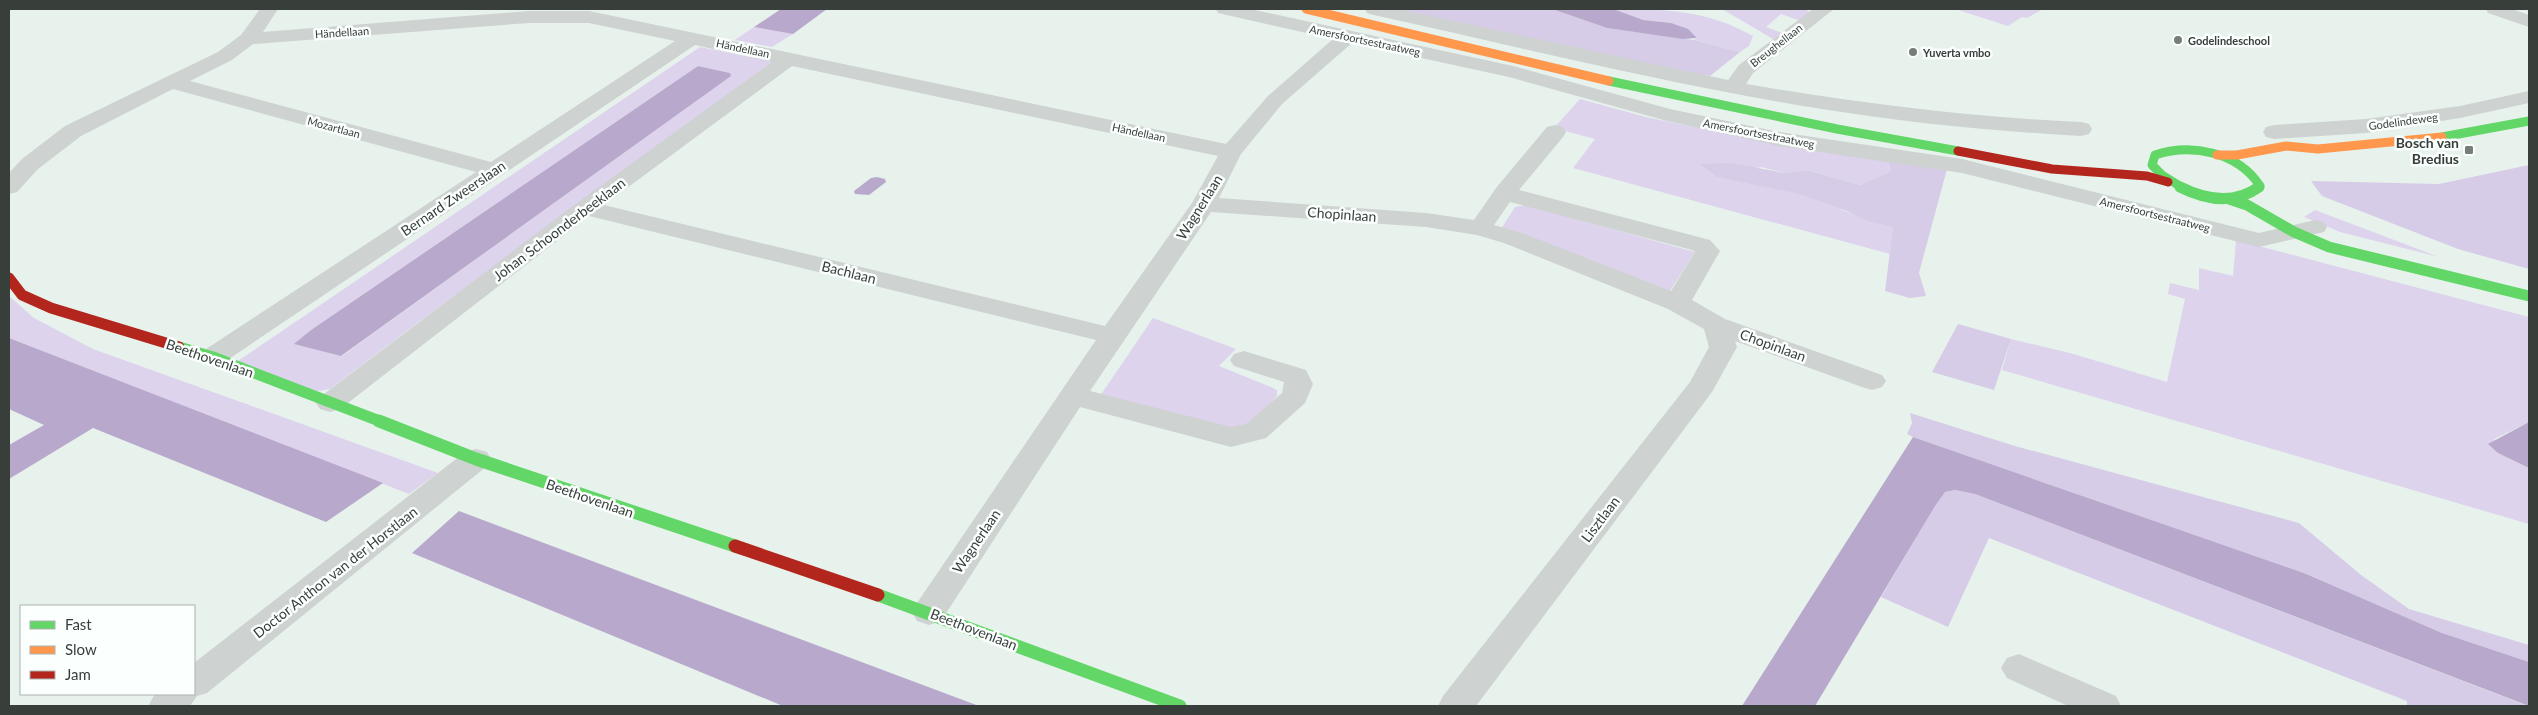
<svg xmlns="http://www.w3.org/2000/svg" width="2538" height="715" font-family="Lato,sans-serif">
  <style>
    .green { fill: #ddd3ed; fill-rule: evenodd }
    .forest { fill: #d6cce8 }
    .water { fill: #b8a8cc }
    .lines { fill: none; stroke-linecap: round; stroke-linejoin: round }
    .street { fill: #ced2d0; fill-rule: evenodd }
    .fast-far2 { stroke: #63d668; stroke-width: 9 }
    .fast-far1 { stroke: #63d668; stroke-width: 11 }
    .fast { stroke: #63d668; stroke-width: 13 }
    .slow { stroke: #ff974d; stroke-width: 9 }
    .jam-far2 { stroke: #b3261e; stroke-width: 9 }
    .jam-far1 { stroke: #b3261e; stroke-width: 11 }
    .jam { stroke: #b3261e; stroke-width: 13 }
    .poi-dot { fill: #757e79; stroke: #fbfffd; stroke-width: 2 }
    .labels { text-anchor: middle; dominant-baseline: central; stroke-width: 5; stroke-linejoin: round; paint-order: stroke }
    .far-street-label { font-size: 11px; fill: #383f3b; stroke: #fbfffd }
    .far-poi-label { font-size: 11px; font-weight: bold; fill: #383f3b; stroke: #fbfffd; text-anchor: start }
    .poi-label { font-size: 14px; font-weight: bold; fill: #383f3b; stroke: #fbfffd; text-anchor: end }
    .street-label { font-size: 14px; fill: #383f3b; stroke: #fbfffd }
  </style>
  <rect width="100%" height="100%" fill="#e7f2ec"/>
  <!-- green -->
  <g class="green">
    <path d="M1613,9c52,0 94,1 140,27l-4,10 -9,6 -46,-12 3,-2c-16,-17 -33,-15 -54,-18 -10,-2 -20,-7 -30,-11z"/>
    <polygon points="1722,9 1804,9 1812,13 1798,20 1781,14 1766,27 1782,33 1773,39"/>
    <polygon points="1955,9 2043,9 2027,18 2022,17 2008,26"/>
    <polygon points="754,27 793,34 772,47 735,40"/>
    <path d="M700,47l75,15 -355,259 -90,68 -16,3 -79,-29zM698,66l32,7v3l-388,280 -47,-12 16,-14z"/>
    <path d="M1580,99l66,18 91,19 151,24 3,11 -31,14 -53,-15 -22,3 -24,-6 -44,10c28,5 58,9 85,17 31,10 59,26 91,33l-3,27 -317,-86 22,-29 -41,-11z"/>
    <polygon points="1525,205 1695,252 1668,294 1501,229 1515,207"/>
    <polygon points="2315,210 2439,257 2340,232 2304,217"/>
    <polygon points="2236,240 2529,317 2529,422 2494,439 2498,453 2529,468 2529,524 2002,370 2011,339 2070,353 2167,382 2185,299 2168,294 2170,283 2199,290 2199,268 2233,276"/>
    <polygon points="9,296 34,318 93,349 438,473 409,494 9,338"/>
    <polygon points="1153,318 1236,349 1219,366 1271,387 1277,390 1277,396 1251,425 1231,428 1100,396"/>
  </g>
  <!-- forest -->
  <g class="forest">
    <polygon points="1396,9 1552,9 1607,28 1694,40 1740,52 1710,76 1652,68"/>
    <polygon points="1888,160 1947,169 1919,273 1926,296 1910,298 1885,291 1893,227 1867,221 1847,211 1800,194 1717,177 1700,164 1730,163 1785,173 1807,170 1860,185 1891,171"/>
    <polygon points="2529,165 2529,269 2458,249 2322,196 2311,181 2439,184"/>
    <polygon points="1958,324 2011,339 1994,390 1932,372"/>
    <polygon points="1910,413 2015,446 2299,523 2361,575 2409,609 2529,645 2529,662 2442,633 2304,573 1913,437 1907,434 1912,423"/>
    <polygon points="1955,490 1975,494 2528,706 2407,706 2407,701 1989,538 1948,627 1881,597 1935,505 1945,492"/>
  </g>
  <!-- water -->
  <g class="water">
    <polygon points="781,9 827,9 793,34 754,27"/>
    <polygon points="1552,9 1613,9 1643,20 1671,23 1688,29 1697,38 1683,39 1607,28"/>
    <polygon points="698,66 730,73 731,76 341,356 294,344 311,330"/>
    <polygon points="877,177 885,179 886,182 869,195 855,194 854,191 871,178"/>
    <polygon points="9,338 383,483 326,522 93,428 9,479 9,445 44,425 9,409"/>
    <polygon points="2529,422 2529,468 2498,453 2488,444"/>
    <polygon points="1913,437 2304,573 2442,633 2529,662 2529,706 1975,494 1955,490 1945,492 1935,506 1815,706 1742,706"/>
    <polygon points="459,511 979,706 783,706 412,553"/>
  </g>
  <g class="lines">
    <!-- street -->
    <g class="street">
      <path d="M260,9h18l-15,23 266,-21h60l637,133 42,-48 65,-57 -115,-26 -2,-4h34l263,57 157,43 109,23 183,27 297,74 56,-13 9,2 3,5 -3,5 -65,15 -297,-74 -183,-27 -112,-25 -158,-44 -157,-34 -70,61 -41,50 -22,44 207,15 48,7 22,-32 51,-61 8,-2 8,2 3,5 -3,5 -44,53 191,50 10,11 -28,49 33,19 157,56 4,6 -4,6 -10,3 -10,-3 -127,-46 2,6 -25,45 -236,314h-38l5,-10 247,-314 19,-35 -5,-18 -36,-20 -164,-66 -27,-8 -51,-8 -215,-15 -121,179 141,36 15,-3 36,-31 2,-11 -50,-16 -4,-6 4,-6 10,-3 62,19 7,14 -8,19 -39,35 -35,9 -151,-40 -139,214 -12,4 -12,-4 -5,-9 5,-9 179,-263 -507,-124 -249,193 -10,3 -10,-3 -4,-6 4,-6 257,-194 195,-141 -77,-17 -472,318 -10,2 -10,-2 -4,-6 4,-6 273,-179 -303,-83 -92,47 -43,33 -21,23 -8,2v-21l13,-14 43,-33 153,-74 23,-17zM529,23h60l86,18 -184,121 -301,-81 42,-21 21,-16zM792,66l426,90 -26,47 -87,123 -501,-121zM1510,202l182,48 3,2 -24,39 -149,-58 -28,-8z"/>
      <path d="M1365,9h33l330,71 11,-15 74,-56h21l-81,64 -7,11c111,19 222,33 335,38l8,2 3,5 -3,5 -8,2c-87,-5 -173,-13 -259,-27 -151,-24 -299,-61 -448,-94l-7,-2z"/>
      <polygon points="2486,9 2512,9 2529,15 2529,27 2488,13"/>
      <polygon points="2529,91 2529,103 2460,118 2366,133 2274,139 2266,137 2263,132 2266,127 2274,125 2366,119 2460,106"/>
      <polygon points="476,449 487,452 491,459 487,466 207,693 197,696 190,706 148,706 155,694 194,694 194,663 465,452"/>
      <polygon points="2019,654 2116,696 2121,706 2068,706 2007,678 2001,668 2007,658"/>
    </g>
    <!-- fast-far2 -->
    <g class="fast-far2">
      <polyline points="1609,81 1837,129 1958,151"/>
      <polyline points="2442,137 2529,121"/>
      <path d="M2183,188l-21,-13 -10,-10 3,-10c37,-12 83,-3 105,31l-3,2"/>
    </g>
    <!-- fast-far1 -->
    <g class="fast-far1">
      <path d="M2180,187c26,13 54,18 79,0"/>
      <polyline points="2229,199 2247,205 2294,232 2329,247 2529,296"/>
      <polyline points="179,347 213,357 382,422"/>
    </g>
    <!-- fast -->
    <g class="fast">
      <polyline points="379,421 476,459 735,546"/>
      <polyline points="878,595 1180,706"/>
    </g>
    <!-- slow -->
    <g class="slow">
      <polyline points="1306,9 1609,81"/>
      <polyline points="2217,155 2237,155 2286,146 2318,149 2442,137"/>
    </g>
    <!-- jam-far2 -->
    <polyline class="jam-far2" points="1958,151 2052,169 2147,176 2168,182"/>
    <!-- jam-far1 -->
    <polyline class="jam-far1" points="9,278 22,295 51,308 179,347"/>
    <!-- jam -->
    <polyline class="jam" points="735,546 878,595"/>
  </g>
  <!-- markers -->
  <g class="poi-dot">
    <circle cx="2178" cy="40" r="5"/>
    <circle cx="1913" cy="52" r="5"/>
    <rect x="2464" y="145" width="10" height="10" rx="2.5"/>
  </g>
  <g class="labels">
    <!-- far-street labels -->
    <g class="far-street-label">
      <text transform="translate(342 32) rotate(-4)">Händellaan</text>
      <text transform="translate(1365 40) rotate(12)">Amersfoortsestraatweg</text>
      <text transform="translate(1776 45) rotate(-38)">Breughellaan</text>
      <text transform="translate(743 48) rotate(12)">Händellaan</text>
      <text transform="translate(2403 121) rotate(-8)">Godelindeweg</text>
      <text transform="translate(334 127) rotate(15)">Mozartlaan</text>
      <text transform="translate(1139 132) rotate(12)">Händellaan</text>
      <text transform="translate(1759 133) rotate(11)">Amersfoortsestraatweg</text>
      <text transform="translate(2155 214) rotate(14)">Amersfoortsestraatweg</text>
    </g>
    <!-- far-poi labels -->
    <g class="far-poi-label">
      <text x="2188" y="40">Godelindeschool</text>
      <text x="1923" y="52">Yuverta vmbo</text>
    </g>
    <!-- poi labels -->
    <g class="poi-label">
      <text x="2459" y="142">Bosch van<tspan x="2459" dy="16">Bredius</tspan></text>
    </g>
    <!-- street labels -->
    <g class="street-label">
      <text transform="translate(453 198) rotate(-34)">Bernard Zweerslaan</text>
      <text transform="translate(1199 207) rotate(-58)">Wagnerlaan</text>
      <text transform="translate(1342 214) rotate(4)">Chopinlaan</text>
      <text transform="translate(559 229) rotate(-37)">Johan Schoonderbeeklaan</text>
      <text transform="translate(849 272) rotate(14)">Bachlaan</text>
      <text transform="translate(1773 345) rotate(20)">Chopinlaan</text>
      <text transform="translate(210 358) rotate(19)">Beethovenlaan</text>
      <text transform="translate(590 498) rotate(19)">Beethovenlaan</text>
      <text transform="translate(1600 519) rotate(-53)">Lisztlaan</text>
      <text transform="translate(976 541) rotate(-56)">Wagnerlaan</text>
      <text transform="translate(335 572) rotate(-38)">Doctor Anthon van der Horstlaan</text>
      <text transform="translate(974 629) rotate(21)">Beethovenlaan</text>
    </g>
  </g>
  <!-- border -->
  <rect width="2538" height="715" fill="none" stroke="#383f3b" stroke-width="20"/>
  <!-- legend -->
  <rect x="20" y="605" width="175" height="90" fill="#fbfffd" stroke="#adb2af"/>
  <rect x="30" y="621" width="25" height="8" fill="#63d668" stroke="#adb2af"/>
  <text x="65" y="630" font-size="15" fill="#383f3b">Fast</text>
  <rect x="30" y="646" width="25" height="8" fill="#ff974d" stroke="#adb2af"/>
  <text x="65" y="655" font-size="15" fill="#383f3b">Slow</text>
  <rect x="30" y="671" width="25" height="8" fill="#b3261e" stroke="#adb2af"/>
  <text x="65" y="680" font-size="15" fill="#383f3b">Jam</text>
</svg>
